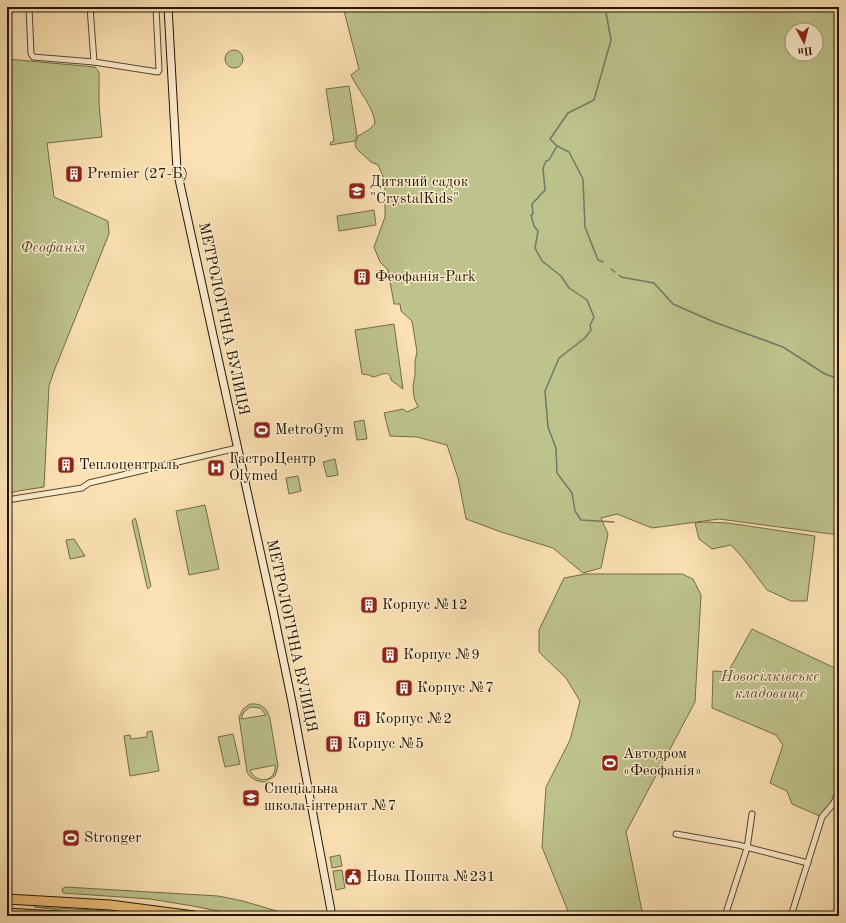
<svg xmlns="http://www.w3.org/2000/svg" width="846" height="923" font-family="'Old Standard TT',serif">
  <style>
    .green { fill: #bec38c; stroke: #726c46; fill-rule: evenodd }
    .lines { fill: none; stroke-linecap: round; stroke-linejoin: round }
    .stream { stroke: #6e7a66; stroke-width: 1.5 }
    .street-casing { stroke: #5a482e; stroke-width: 7 }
    .secondary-casing { stroke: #251501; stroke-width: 9 }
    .highway-casing { stroke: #251501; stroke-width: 11 }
    .street { stroke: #fcecce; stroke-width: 5 }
    .secondary { stroke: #fcecce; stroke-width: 7 }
    .highway { stroke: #eec07a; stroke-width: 9 }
    .labels { text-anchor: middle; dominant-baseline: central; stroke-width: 3; stroke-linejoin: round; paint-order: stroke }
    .poi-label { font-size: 15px; fill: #251501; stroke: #fcecce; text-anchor: start }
    .park-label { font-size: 15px; font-style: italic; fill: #5b5232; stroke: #fcecce }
    .street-label { font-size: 15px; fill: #251501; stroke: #fcecce }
  </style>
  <rect width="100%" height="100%" fill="#fbe1b3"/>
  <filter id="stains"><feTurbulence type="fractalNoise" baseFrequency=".005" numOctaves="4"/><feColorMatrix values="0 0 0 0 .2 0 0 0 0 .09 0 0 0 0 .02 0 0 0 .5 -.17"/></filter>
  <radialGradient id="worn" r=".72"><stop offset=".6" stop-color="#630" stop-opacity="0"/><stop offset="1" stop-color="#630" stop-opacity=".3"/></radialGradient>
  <!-- green -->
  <g class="green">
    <path d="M343,7h496v528l-120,-16 -67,9 -35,-14 -16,4 7,16 -7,34 -18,5 -30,-25 -52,-16 -35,-13 -8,-41 -11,-33 -30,-8 -27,-1 -6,-23 19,-4 4,3 11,-5 -4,-9 -1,-12 2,-11v-14l2,-9 -5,-31 -11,-10 -1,-7h-6l-6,-34 -8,-8 -6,-15 11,-30v-33l-2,-8 -5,-11 -7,-3 -11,-10 -4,-4 -1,-4 3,-8 12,-7 5,-6c-2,-18 -17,-32 -24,-48l8,-6zM792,30h24v24h-24z"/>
    <circle cx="234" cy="59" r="9"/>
    <polygon points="7,59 95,67 99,72 99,104 102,137 47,143 54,197 108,221 109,234 54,371 49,386 44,487 18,491 7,494"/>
    <polygon points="349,86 357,136 355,141 330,145 331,142 334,141 326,89"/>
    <polygon points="374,210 376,225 339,231 337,216"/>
    <path d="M394,324l9,65 -12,-9c-1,-12 -11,-4 -18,-3l-4,-2 -7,-1 -7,-44z"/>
    <polygon points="364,420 367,439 357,440 354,422"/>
    <polygon points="335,459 338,475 327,477 323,462"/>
    <polygon points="298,476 301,491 289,494 286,478"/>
    <polygon points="205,505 219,569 189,575 176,511"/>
    <polygon points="135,518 136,520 151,586 148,589 147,587 132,521"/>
    <polygon points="704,522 728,523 815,536 807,601 791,601 767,590 743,558 731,545 712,549 699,539 695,523"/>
    <polygon points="74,539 85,556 70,559 66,540"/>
    <polygon points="585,574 682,574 693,579 701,595 695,702 626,832 643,916 570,916 542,847 546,787 570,740 580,701 566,678 539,652 539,630 564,578"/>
    <polygon points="752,629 839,670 839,675 835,684 839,687 839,790 834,803 822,817 792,804 787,791 770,783 783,745 776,735 712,708 713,671 728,672"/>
    <path d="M250,704c12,-1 17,4 20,15l8,47 -3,10 -10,6c-7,0 -15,-3 -18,-10l-8,-55 4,-8zM250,707l10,1 6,7 -25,4 3,-7zM275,765c2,17 -19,20 -25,5z"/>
    <polygon points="152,731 159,771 130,776 124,736 130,735 131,739 147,737 147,732"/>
    <polygon points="233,734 240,764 225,767 218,737"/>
    <polygon points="340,855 342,866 332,868 330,857"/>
    <polygon points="342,870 345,888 336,890 333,871"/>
    <polygon points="65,887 218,896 243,901 280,912 283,916 243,916 193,906 150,899 63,893 62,889"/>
    <polygon points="34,907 94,910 153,916 108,916"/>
  </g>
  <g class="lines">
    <!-- stream -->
    <g class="stream">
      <polyline points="605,7 611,40 594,100 568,113 550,139 557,146 549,160 546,161 543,168 545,190 532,204 533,214 531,215 534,226 538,231 535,248 542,261 561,276 569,288 587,300 594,317 590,325 591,330 585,338 559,358 545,391 548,427 556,448 557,473 572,493 575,511 581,520 614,522"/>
      <polyline points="557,146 569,152 583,179 585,227 598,260 603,262"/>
      <polyline points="611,269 615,272"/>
      <polyline points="619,275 621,277 654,283 673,304 714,322 783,347 825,374 839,379"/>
    </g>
    <defs>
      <g id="street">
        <polyline points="29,7 31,53 33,57 94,62 158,72 159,70 156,7"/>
        <polyline points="90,7 94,62"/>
        <polyline points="7,500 82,488 89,483 237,448"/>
        <polyline points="676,834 738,845 808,863"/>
        <polyline points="725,916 747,848 752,814"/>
        <polyline points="791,916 822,817 834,803 839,790"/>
      </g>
      <polyline id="secondary" points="168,7 177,170 273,610 292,702 332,916"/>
      <g id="highway">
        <polyline points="7,899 110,905 194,916"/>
        <polyline points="7,913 57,916"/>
      </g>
    </defs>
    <!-- street casing -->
    <use href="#street" class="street-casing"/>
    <!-- secondary casing -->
    <use href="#secondary" class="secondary-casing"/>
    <!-- highway casing -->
    <use href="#highway" class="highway-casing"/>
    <!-- street -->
    <use href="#street" class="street"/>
    <!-- secondary -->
    <use href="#secondary" class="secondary"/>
    <!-- highway -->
    <use href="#highway" class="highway"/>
  </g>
  <!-- icons -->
  <defs>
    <symbol id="building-square" viewBox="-11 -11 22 22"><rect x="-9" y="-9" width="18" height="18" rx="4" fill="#8f2418" stroke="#fcecce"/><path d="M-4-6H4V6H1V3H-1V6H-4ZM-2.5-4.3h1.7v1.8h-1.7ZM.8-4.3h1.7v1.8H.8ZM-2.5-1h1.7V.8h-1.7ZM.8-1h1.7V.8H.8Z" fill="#fff"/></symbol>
    <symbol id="school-square" viewBox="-11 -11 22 22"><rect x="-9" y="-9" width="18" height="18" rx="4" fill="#8f2418" stroke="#fcecce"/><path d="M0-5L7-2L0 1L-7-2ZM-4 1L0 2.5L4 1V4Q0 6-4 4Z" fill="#fff"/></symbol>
    <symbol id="stadium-square" viewBox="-11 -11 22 22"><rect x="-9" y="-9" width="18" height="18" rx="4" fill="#8f2418" stroke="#fcecce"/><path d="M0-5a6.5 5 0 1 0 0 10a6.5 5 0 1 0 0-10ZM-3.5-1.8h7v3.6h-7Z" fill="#fff"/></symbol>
    <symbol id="hospital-square" viewBox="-11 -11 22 22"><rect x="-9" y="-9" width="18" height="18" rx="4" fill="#8f2418" stroke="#fcecce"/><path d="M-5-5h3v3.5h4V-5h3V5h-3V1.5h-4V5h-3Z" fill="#fff"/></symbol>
    <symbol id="civic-square" viewBox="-11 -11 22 22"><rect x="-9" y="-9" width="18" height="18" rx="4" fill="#8f2418" stroke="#fcecce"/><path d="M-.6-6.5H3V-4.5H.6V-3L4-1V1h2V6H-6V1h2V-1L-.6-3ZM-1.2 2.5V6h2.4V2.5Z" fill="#fff"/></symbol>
  </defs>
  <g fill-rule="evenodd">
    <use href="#building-square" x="64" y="164" width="20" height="20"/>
    <use href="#school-square" x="347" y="181" width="20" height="20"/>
    <use href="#building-square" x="352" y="267" width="20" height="20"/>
    <use href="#stadium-square" x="252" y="420" width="20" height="20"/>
    <use href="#building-square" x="56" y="455" width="20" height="20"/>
    <use href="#hospital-square" x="206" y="458" width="20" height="20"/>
    <use href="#building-square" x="359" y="595" width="20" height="20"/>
    <use href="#building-square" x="380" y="645" width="20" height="20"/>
    <use href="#building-square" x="394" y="678" width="20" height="20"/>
    <use href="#building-square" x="352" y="709" width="20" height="20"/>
    <use href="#building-square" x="324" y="734" width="20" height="20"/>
    <use href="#stadium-square" x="600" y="753" width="20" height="20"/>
    <use href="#school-square" x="241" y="788" width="20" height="20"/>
    <use href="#stadium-square" x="61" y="828" width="20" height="20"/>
    <use href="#civic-square" x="343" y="867" width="20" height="20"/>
  </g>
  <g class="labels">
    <!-- poi labels -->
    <g class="poi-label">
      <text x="87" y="174">Premier (27-Б)</text>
      <text x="370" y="182">Дитячий садок<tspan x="370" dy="17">"CrystalKids"</tspan></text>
      <text x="375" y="277">Феофанія-Park</text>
      <text x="275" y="430">MetroGym</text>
      <text x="229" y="459">ГастроЦентр<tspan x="229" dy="17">Olymed</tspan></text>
      <text x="79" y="465">Теплоцентраль</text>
      <text x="382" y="605">Корпус №12</text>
      <text x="403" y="655">Корпус №9</text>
      <text x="417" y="688">Корпус №7</text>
      <text x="375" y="719">Корпус №2</text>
      <text x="347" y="744">Корпус №5</text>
      <text x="623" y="754">Автодром<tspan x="623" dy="17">«Феофанія»</tspan></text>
      <text x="264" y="789">Спеціальна<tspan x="264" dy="17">школа-інтернат №7</tspan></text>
      <text x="84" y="838">Stronger</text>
      <text x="366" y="877">Нова Пошта №231</text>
    </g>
    <!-- park labels -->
    <g class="park-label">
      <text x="53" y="248">Феофанія</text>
      <text x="770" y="677">Новосілківське<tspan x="770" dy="17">кладовище</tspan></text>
    </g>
    <!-- street labels -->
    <g class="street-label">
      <text transform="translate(223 319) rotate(78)">МЕТРОЛОГІЧНА ВУЛИЦЯ</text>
      <text transform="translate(291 636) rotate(78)">МЕТРОЛОГІЧНА ВУЛИЦЯ</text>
    </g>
  </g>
  <!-- margin -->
  <rect width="846" height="923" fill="none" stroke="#fbe1b3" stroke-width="24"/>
  <rect x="8" y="8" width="830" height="907" fill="none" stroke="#251501" stroke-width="2"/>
  <rect x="12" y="12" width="822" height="899" fill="none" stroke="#251501"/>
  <!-- north arrow -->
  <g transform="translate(804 42) rotate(173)"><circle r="19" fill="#fcecce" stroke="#a6967c"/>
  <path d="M0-3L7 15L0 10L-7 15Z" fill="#8f2418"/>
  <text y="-6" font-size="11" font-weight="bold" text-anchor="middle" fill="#251501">Пн</text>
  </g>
  <rect width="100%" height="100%" filter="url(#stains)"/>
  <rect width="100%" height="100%" fill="url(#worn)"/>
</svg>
